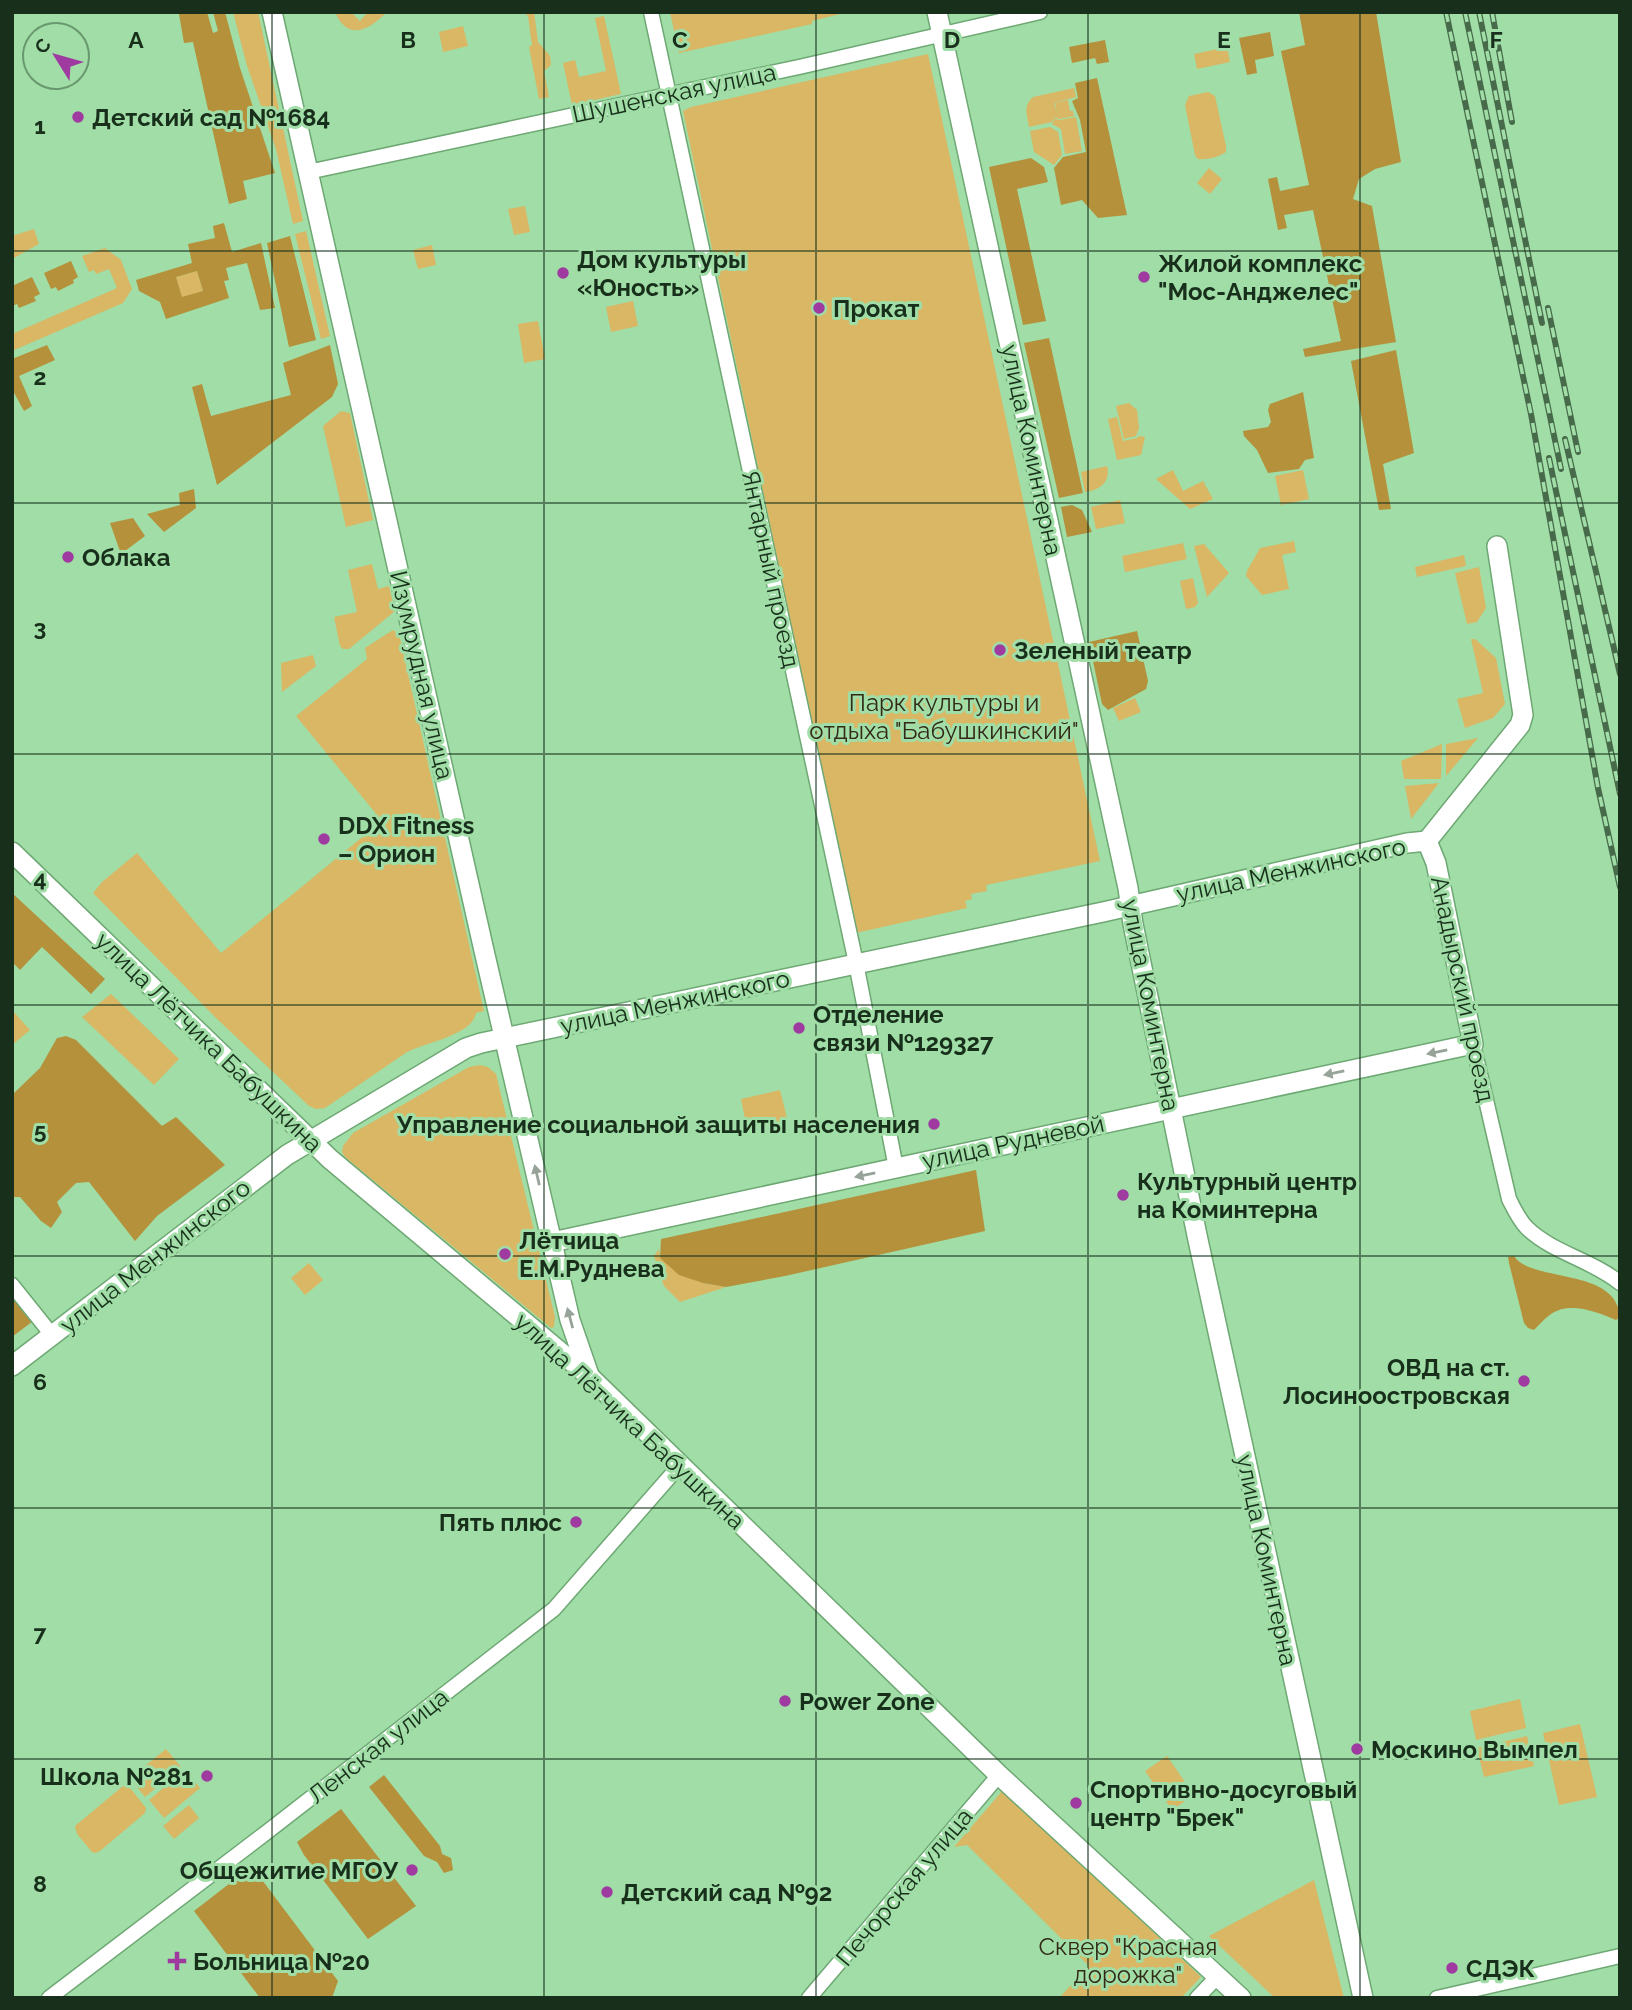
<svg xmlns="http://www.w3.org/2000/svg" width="1632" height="2010" font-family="Raleway,sans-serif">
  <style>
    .green { fill: #d9b764 }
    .forest { fill: #b4913a; fill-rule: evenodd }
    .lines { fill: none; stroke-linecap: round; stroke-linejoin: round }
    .street-casing { stroke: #6ea874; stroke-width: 17 }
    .secondary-casing { stroke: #6ea874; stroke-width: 22 }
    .street { stroke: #fff; stroke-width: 14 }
    .secondary { stroke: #fff; stroke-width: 19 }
    .rail-casing { stroke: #466a4a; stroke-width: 6 }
    .rail { stroke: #a1dda6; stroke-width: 3.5; stroke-dasharray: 10; stroke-linecap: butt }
    .oneway { fill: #97a298 }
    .grid { fill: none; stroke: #18301b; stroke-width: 2; stroke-opacity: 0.55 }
    .poi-dot { fill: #9e3aa0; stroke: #a1dda6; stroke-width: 2.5 }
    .labels { text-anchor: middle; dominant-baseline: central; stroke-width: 6; stroke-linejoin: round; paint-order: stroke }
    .street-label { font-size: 24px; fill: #18301b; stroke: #a1dda6 }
    .poi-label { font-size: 24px; font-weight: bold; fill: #18301b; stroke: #a1dda6; text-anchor: start }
    .park-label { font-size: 24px; fill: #322a17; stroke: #a1dda6 }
    .grid-label { font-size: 23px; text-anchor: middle; font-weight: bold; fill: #18301b; stroke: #a1dda6; stroke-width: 6; stroke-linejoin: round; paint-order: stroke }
  </style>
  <rect width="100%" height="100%" fill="#a1dda6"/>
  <!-- green -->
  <g class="green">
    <polygon points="233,12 258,12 303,221 293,224 276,149 247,66"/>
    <path d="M335,12h16l9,9 8,-9h19c-18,18 -39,30 -52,0z"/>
    <polygon points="523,12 534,12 538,42 550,56 551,65 544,71 549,97 539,99 529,47 532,45 528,16"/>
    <polygon points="670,12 848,12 812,21 812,24 679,53"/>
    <polygon points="604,16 621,94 572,105 563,63 575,60 579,77 606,71 595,18"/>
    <polygon points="463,26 468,46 443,52 439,32"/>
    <polygon points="1227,47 1230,62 1197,69 1194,54"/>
    <polygon points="928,54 1100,861 986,885 987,891 971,894 972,899 965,901 967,908 856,933 683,111 691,107"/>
    <path d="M1074,88l2,9 -22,6 3,11 -2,-11 13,-3 2,11h3l1,5 -15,3 -4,-2 -3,5 -23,5c-2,-13 -6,-21 4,-30z"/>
    <path d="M1208,92l7,4 11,50v6c-7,5 -19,8 -28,7l-3,-4 -10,-50 4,-9z"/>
    <polygon points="1076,117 1082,151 1065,154 1061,129 1052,124 1055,118 1059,120"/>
    <polygon points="1050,127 1058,132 1062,155 1054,165 1034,152 1030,131"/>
    <polygon points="1209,168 1222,179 1210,194 1197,183"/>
    <polygon points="525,206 530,232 514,235 508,209"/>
    <polygon points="34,229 39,244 12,259 12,236"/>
    <polygon points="306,231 330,336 321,339 295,234"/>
    <polygon points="432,245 436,265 418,269 413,250"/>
    <polygon points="105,248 121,260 132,289 123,303 12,351 12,334 117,288 109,269 96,274 94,270 89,272 82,256"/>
    <polygon points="197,271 203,291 182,298 176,277"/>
    <polygon points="633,301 638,326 611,332 606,307"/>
    <polygon points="538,321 545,359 524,363 518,324"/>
    <polygon points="1129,403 1137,410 1139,428 1136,436 1124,439 1116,406"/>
    <polygon points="341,411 350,413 373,520 346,527 323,426"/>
    <polygon points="1117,417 1123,441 1137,438 1139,436 1145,437 1141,455 1117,460 1108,419"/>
    <path d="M1107,466c4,16 -7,24 -22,26l-4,-20z"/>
    <polygon points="1173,470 1183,491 1203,481 1213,499 1190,509 1156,479"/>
    <polygon points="1303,470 1309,499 1281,505 1275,476"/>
    <polygon points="1120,500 1125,523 1096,529 1091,507"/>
    <polygon points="1294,541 1296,552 1282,555 1289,589 1262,595 1246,576 1247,571 1260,548"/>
    <polygon points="1183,543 1187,559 1125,572 1122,556"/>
    <polygon points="1204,544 1229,573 1207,597 1194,546"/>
    <polygon points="1464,555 1466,566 1417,577 1415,567"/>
    <polygon points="372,564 378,589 389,586 395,611 349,649 343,649 340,646 334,617 357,612 348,570"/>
    <polygon points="1479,567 1486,608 1477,622 1467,624 1455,573"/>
    <polygon points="1193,578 1198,603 1195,607 1186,609 1180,581"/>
    <path d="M393,630l6,4 85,377 -8,2c-3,22 -52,30 -69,39l-82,56 -9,1 -7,-3 -94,-89 -122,-124 9,-11 35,-29 84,100 161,-132 -86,-105 71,-57 -2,-11z"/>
    <polygon points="1471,639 1475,639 1496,658 1505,704 1493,718 1465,728 1457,699 1483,693"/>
    <polygon points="313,655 316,666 282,692 281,663"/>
    <polygon points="1135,698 1141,712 1119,721 1113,708"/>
    <polygon points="1478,738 1446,776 1446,744"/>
    <polygon points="1442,744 1441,779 1404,779 1401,761"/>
    <polygon points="1439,783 1411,819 1405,786"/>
    <polygon points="111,994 179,1059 154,1085 82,1017"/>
    <polygon points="12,1010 30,1030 12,1045"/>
    <polygon points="480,1065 488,1067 496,1074 555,1317 554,1327 551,1328 345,1157 342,1152 343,1146 353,1133 469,1067"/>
    <polygon points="780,1090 788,1122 747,1129 741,1099"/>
    <polygon points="659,1249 660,1258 703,1283 726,1287 680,1302 664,1286 654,1256"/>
    <polygon points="309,1263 323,1280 305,1295 291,1278"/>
    <polygon points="1520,1699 1526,1728 1476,1740 1470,1711"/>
    <polygon points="1580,1724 1597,1797 1559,1805 1543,1733"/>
    <polygon points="1527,1736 1534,1766 1484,1777 1477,1748"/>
    <polygon points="166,1749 181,1767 145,1797 130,1778"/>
    <polygon points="1167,1756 1194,1795 1172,1810 1145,1771"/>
    <polygon points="185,1770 200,1788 164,1818 149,1800"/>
    <polygon points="123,1786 131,1789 146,1808 145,1813 100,1851 95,1853 92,1852 77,1834 75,1826"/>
    <polygon points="1003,1790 1201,1977 1181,1998 1059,1998 1089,1966 967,1845 954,1847"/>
    <polygon points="189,1805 199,1818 174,1839 163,1826"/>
    <polygon points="1314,1880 1344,1998 1275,1998 1209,1936"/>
  </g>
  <!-- forest -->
  <g class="forest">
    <polygon points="175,12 207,12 213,33 218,31 213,12 225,12 240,68 275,173 243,181 247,199 229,204 193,42 184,43 179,14"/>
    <polygon points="1299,12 1376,12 1401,162 1375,169 1359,179 1353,199 1372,206 1396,342 1305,357 1303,349 1341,341 1313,210 1284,215 1287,228 1278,230 1268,179 1277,177 1280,191 1309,185 1281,51 1305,45"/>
    <polygon points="1270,32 1274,56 1255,60 1257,73 1247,75 1239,38"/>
    <polygon points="1105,40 1109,62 1097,64 1095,58 1072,63 1069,47"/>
    <polygon points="1097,78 1127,215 1098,218 1082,200 1061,205 1054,168 1063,157 1086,152 1080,120 1072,101 1078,98 1075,83"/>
    <polygon points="1031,158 1044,167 1048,182 1017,189 1046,321 1023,325 989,167"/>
    <path d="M224,223l8,29 29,-9 14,65 -15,2 -13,-47 -21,5 3,12 -5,1 5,17 -63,21 -6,-17 -21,-11 -3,-11 56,-17 -4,-19 27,-6 -2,-12zM197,271l6,20 -21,6 -6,-20z"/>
    <polygon points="290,236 316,340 289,347 267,243"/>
    <polygon points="71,261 78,277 73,280 74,283 58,291 56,287 51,289 44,273"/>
    <polygon points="32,277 40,294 34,297 36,301 19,308 17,304 12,306 12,286"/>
    <polygon points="1049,338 1083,493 1059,498 1024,343"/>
    <polygon points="47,345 55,360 19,376 32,406 24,411 12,389 12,359"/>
    <polygon points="330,345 338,384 332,397 217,485 192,387 202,384 211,416 291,395 283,363"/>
    <polygon points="1396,350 1414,453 1383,464 1391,509 1379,510 1351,361"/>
    <polygon points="1303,392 1314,458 1305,460 1299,469 1268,473 1257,450 1244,436 1243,431 1268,427 1271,422 1268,410 1270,404"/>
    <polygon points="194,489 196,508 164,532 147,514 180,505 179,493"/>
    <polygon points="1072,505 1082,510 1092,532 1067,537 1061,507"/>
    <polygon points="133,518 145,536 121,554 110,523"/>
    <polygon points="1137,631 1148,681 1146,689 1108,710 1102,704 1089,642"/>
    <polygon points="12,893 105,979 91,994 42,947 20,970 12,962"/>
    <polygon points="66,1036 76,1040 162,1126 176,1117 225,1165 157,1216 135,1241 89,1182 76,1183 57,1202 62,1212 51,1228 41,1221 20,1197 12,1197 12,1095 40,1068 57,1038"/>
    <polygon points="976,1170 985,1231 785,1276 726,1287 703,1283 679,1275 660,1258 661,1239"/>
    <path d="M1514,1256c17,27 103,11 106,61l-4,3c-19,-8 -46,-19 -65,-6 -6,4 -12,11 -17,16l-6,-2 -4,-5 -15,-60 -1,-6z"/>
    <polygon points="12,1294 33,1321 12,1337"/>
    <polygon points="384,1775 440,1846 442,1854 451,1858 453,1870 444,1873 437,1862 424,1856 369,1787"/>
    <polygon points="341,1809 416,1906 368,1939 304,1855 297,1842"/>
    <polygon points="247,1870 256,1872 338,1981 332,1998 260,1998 194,1911"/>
  </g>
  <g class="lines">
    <defs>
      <g id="street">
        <polyline points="651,12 856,963 896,1168"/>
        <polyline points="308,172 799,67 1040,12"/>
        <path d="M1473,1044l36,155c5,10 10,21 18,29 26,25 65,32 93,55"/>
        <polyline points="12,1285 52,1335"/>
        <polyline points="49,1998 267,1832 554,1609 680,1465"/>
        <polyline points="809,1998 999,1775"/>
        <polyline points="1197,1998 1218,1976"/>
        <polyline points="1437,1998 1620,1956"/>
      </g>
      <g id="secondary">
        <polyline points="272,12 485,955 570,1320 589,1375"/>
        <polyline points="937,12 1128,888 1133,924 1198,1240 1363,1998"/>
        <polyline points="1427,841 1520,725 1523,715 1497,546"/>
        <polyline points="12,852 330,1159 589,1376 999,1775 1241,1998"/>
        <polyline points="552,1242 1473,1044 1436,863 1427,841"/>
        <polyline points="12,1366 287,1155 466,1048 481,1043 1103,912 1407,843 1427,841"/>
      </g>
    </defs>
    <!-- street casing -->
    <use href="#street" class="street-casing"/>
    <!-- secondary casing -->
    <use href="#secondary" class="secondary-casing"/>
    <!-- street -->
    <use href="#street" class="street"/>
    <!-- secondary -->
    <use href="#secondary" class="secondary"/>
    <defs>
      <g id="rail">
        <polyline points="1446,12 1531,414 1598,788 1620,887"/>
        <polyline points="1465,12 1561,469"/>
        <polyline points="1479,12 1542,323"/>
        <polyline points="1492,12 1512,122"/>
        <polyline points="1548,308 1578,452"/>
        <polyline points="1565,439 1620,674"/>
        <polyline points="1549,458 1620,794"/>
      </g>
    </defs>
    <!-- rail casing -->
    <use href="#rail" class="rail-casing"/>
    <!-- rail -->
    <use href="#rail" class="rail"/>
  </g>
  <!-- one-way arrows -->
  <defs><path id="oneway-solid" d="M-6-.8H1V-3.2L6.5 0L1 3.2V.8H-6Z" transform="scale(1.75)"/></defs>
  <g class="oneway">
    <use href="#oneway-solid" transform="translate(1437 1052) rotate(168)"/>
    <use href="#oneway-solid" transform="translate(1334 1073) rotate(168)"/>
    <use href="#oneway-solid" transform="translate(537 1175) rotate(-103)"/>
    <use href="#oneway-solid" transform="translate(865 1175) rotate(168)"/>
    <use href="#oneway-solid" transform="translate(570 1318) rotate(-105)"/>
  </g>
  <!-- grid -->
  <path class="grid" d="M272,12v1986M544,12v1986M816,12v1986M1088,12v1986M1360,12v1986M12,251h1608M12,503h1608M12,754h1608M12,1005h1608M12,1256h1608M12,1508h1608M12,1759h1608"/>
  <!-- markers -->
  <g class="poi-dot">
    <circle cx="78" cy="117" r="7"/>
    <circle cx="563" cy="273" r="7"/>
    <circle cx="1144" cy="277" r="7"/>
    <circle cx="819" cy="308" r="7"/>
    <circle cx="68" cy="557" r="7"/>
    <circle cx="1000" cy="650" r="7"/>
    <circle cx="324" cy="839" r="7"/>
    <circle cx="799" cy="1028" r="7"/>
    <circle cx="934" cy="1124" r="7"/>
    <circle cx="1123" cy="1195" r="7"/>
    <circle cx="505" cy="1254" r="7"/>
    <circle cx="1524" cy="1381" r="7"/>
    <circle cx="576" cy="1522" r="7"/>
    <circle cx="785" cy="1701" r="7"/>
    <circle cx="1357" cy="1749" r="7"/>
    <circle cx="207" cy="1776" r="7"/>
    <circle cx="1076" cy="1803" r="7"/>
    <circle cx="412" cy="1870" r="7"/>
    <circle cx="607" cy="1892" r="7"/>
    <path d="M173.5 1950.5h7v7h7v7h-7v7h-7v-7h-7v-7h7z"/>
    <circle cx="1452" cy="1968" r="7"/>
  </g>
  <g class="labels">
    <!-- street labels -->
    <g class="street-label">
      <text transform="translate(674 93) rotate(-12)">Шушенская улица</text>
      <text transform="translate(1032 450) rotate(78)">улица Коминтерна</text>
      <text transform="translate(771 569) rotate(78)">Янтарный проезд</text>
      <text transform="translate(422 675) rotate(77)">Изумрудная улица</text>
      <text transform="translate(1291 870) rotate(-12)">улица Менжинского</text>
      <text transform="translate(1463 989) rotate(78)">Анадырский проезд</text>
      <text transform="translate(675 1002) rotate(-12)">улица Менжинского</text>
      <text transform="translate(1151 1005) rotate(79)">улица Коминтерна</text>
      <text transform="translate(209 1042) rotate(44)">улица Лётчика Бабушкина</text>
      <text transform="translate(1013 1142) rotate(-12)">улица Рудневой</text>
      <text transform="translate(155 1256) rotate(-38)">улица Менжинского</text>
      <text transform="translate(630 1421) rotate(43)">улица Лётчика Бабушкина</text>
      <text transform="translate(1267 1560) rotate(78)">улица Коминтерна</text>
      <text transform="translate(378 1746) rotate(-38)">Ленская улица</text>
      <text transform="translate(904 1887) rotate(-50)">Печорская улица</text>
    </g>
    <!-- poi labels -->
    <g class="poi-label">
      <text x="92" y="117">Детский сад №1684</text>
      <text x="577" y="259">Дом культуры<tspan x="577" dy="28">«Юность»</tspan></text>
      <text x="1158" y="263">Жилой комплекс<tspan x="1158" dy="28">"Мос-Анджелес"</tspan></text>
      <text x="833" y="308">Прокат</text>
      <text x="82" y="557">Облака</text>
      <text x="1014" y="650">Зеленый театр</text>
      <text x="338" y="825">DDX Fitness<tspan x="338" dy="28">– Орион</tspan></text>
      <text x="813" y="1014">Отделение<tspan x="813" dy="28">связи №129327</tspan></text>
      <text x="920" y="1124" text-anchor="end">Управление социальной защиты населения</text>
      <text x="1137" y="1181">Культурный центр<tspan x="1137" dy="28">на Коминтерна</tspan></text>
      <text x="519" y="1240">Лётчица<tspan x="519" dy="28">Е.М.Руднева</tspan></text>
      <text x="1510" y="1367" text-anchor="end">ОВД на ст.<tspan x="1510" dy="28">Лосиноостровская</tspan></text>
      <text x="562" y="1522" text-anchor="end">Пять плюс</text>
      <text x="799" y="1701">Power Zone</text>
      <text x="1371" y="1749">Москино Вымпел</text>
      <text x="193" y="1776" text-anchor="end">Школа №281</text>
      <text x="1090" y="1789">Спортивно-досуговый<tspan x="1090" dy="28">центр "Брек"</tspan></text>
      <text x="398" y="1870" text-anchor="end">Общежитие МГОУ</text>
      <text x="621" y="1892">Детский сад №92</text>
      <text x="193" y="1961">Больница №20</text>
      <text x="1466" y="1968">СДЭК</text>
    </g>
    <!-- park labels -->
    <g class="park-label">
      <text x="944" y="702">Парк культуры и<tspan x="944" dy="28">отдыха "Бабушкинский"</tspan></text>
      <text x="1128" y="1946">Сквер "Красная<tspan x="1128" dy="28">дорожка"</tspan></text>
    </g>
  </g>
  <g class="grid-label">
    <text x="136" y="48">A</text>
    <text x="408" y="48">B</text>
    <text x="680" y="48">C</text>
    <text x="952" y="48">D</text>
    <text x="1224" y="48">E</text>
    <text x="1496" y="48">F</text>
    <text x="40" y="134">1</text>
    <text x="40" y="385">2</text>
    <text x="40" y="636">3</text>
    <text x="40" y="887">4</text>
    <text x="40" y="1139">5</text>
    <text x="40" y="1390">6</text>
    <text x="40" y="1641">7</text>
    <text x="40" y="1892">8</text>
  </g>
  <!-- border -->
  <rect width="1632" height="2010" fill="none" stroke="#18301b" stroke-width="28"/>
  <!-- north arrow -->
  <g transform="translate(56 56) rotate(307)"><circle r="33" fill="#a1dda6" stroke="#6a986e" stroke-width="2"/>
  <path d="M0-5L12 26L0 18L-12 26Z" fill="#9e3aa0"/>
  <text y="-10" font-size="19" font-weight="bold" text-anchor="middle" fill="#18301b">С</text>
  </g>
</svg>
